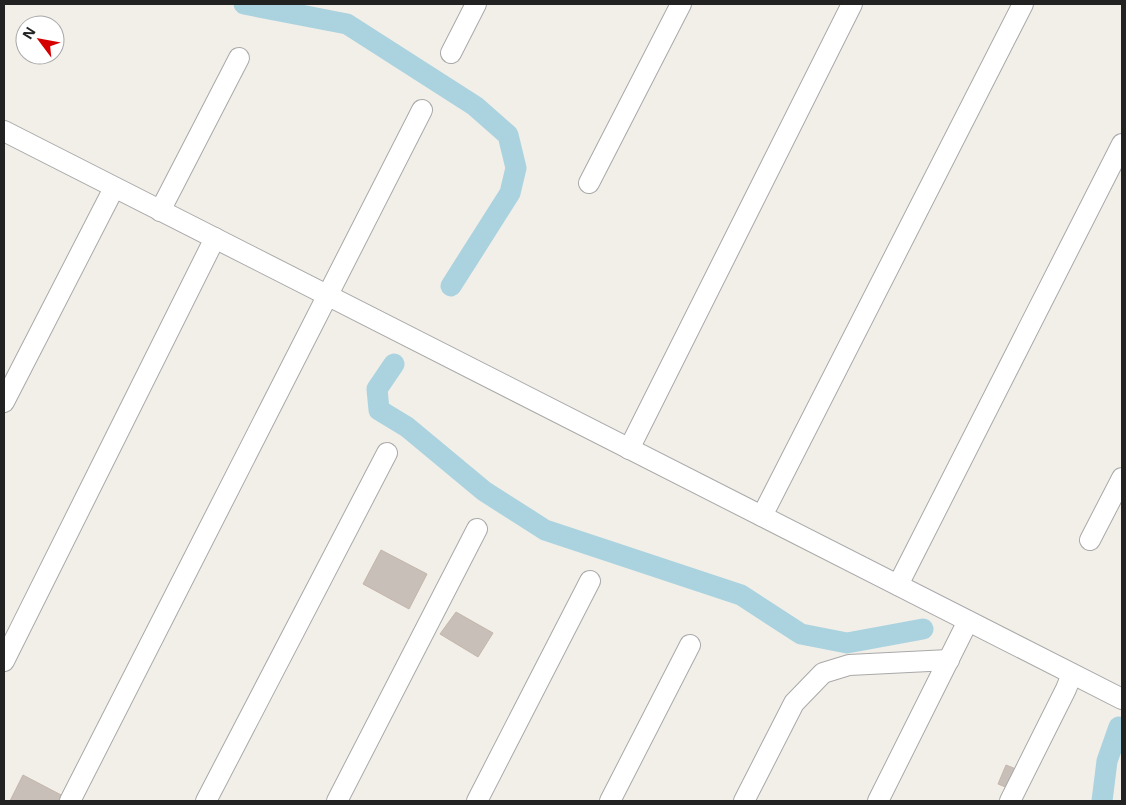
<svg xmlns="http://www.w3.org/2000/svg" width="1126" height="805" font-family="'Open Sans',sans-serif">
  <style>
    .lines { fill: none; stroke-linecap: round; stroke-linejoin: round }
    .canal { stroke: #aad3df; stroke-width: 21 }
    .building { fill: #c7bfb8; stroke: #c4b6ab }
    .minor-casing { stroke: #a9a9a9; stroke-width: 22 }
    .minor { stroke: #fff; stroke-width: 20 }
  </style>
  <rect width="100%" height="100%" fill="#f2efe9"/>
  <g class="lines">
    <!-- canal -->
    <g class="canal">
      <polyline points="244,4 347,24 475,106 508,135 516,168 510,193 451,286"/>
      <polyline points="394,364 377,389 379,410 407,427 484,491 545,530 741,595 801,634 847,643 923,629"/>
      <polyline points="1102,801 1107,761 1119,727"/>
    </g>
  </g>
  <!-- building -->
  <g class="building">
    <polygon points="381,550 427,574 409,609 363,584"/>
    <polygon points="456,612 493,633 478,657 440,634"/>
    <polygon points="1006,765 1021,771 1013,790 998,784"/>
    <polygon points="23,775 63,796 60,801 10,801"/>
  </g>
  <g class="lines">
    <defs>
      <g id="minor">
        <polyline points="451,53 476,4"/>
        <polyline points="4,131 1122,699"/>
        <polyline points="589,183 681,4"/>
        <polyline points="160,211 239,58"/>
        <polyline points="4,402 114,188"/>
        <polyline points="629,449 852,4"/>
        <polyline points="762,516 1023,4"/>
        <polyline points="1090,540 1122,478"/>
        <polyline points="898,585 1122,144"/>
        <polyline points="4,661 215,238"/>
        <polyline points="70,801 422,110"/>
        <polyline points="206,801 387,453"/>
        <polyline points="337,801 477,529"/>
        <polyline points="477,801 590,581"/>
        <polyline points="610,801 690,645"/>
        <polyline points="744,801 794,703 823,673 849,665 949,660"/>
        <polyline points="878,801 968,621"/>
        <polyline points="1010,801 1066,689 1072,674"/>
      </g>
    </defs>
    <!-- minor casing -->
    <use href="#minor" class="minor-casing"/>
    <!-- minor -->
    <use href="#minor" class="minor"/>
  </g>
  <!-- border -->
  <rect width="1126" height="805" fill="none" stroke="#222222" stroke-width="10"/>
  <!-- north arrow -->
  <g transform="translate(40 40) rotate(302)"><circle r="24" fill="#ffffff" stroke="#a7a7a7"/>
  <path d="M0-4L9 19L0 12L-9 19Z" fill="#d40000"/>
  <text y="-8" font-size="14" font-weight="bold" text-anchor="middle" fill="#222222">N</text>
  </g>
</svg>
